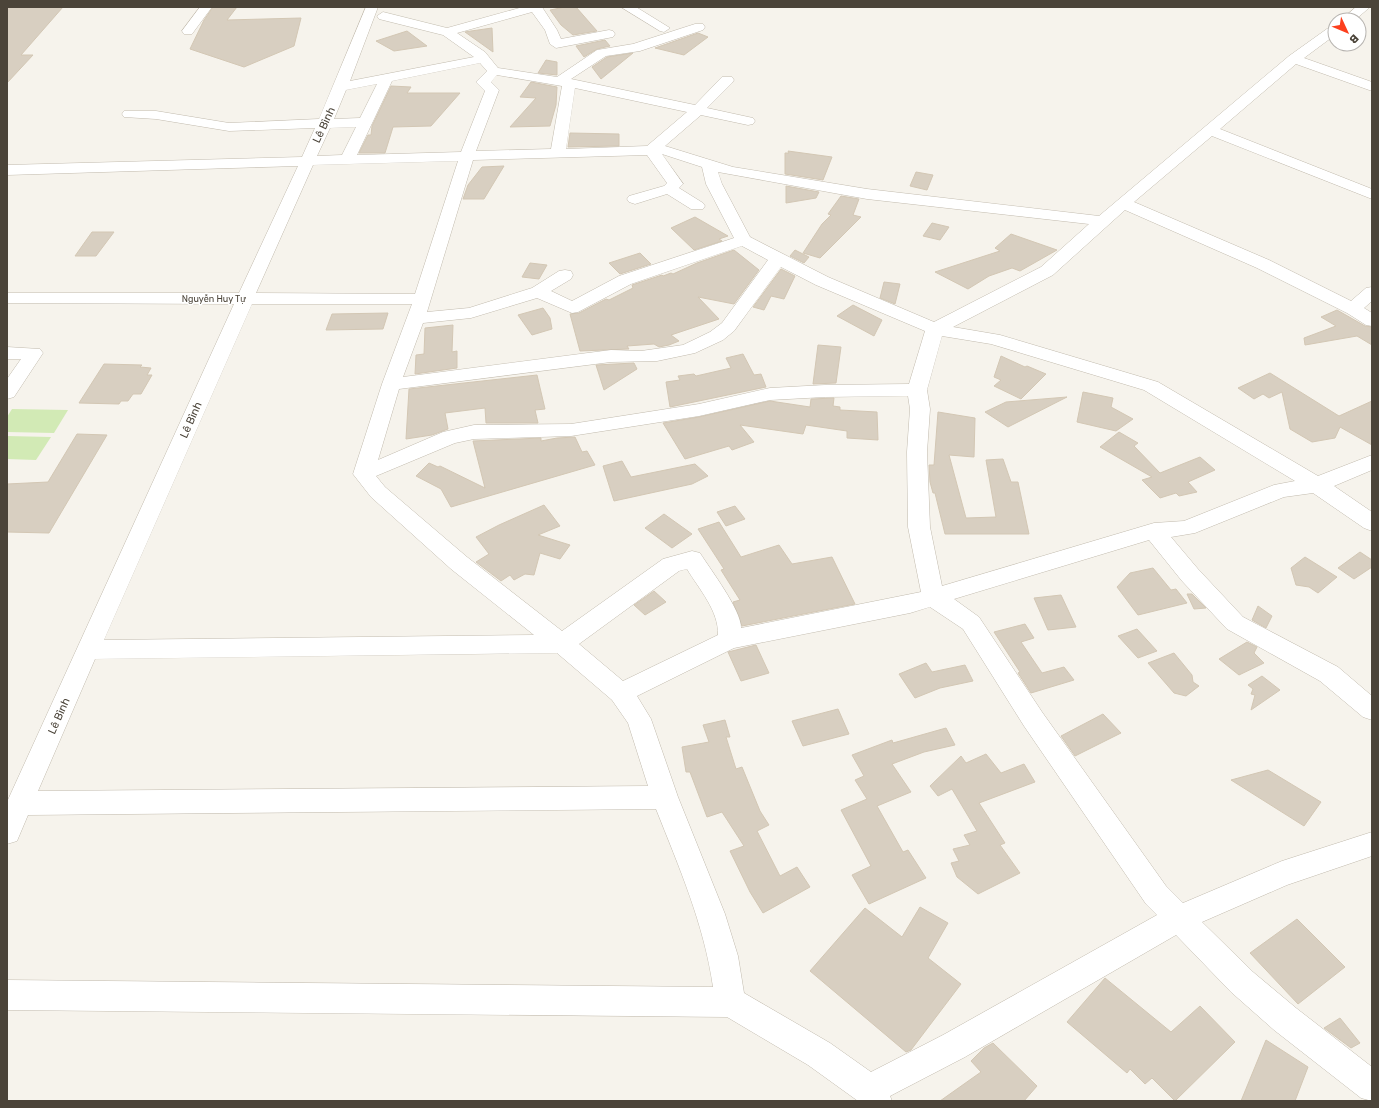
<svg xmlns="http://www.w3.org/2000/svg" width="1379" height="1108" font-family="Rubik,sans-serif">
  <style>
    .green { fill: #d2eab5 }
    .building { fill: #d8cfc1; stroke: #d3c7b4 }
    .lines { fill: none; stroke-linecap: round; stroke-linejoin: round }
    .minor-casing { stroke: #c2bbae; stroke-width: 1 }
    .minor { fill: #fff; fill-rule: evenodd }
    .labels { text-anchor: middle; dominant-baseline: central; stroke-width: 3; stroke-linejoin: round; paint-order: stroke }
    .far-street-label { font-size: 9px; fill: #4b4439; stroke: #fff }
    .street-label { font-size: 11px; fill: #4b4439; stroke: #fff }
  </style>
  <rect width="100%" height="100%" fill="#f6f3ec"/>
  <!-- green -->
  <g class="green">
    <polygon points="12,409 68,410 54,433 7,432 7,417"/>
    <polygon points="7,436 51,437 36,460 7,459"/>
  </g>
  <!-- building -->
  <g class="building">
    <polygon points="7,7 63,7 21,55 33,55 7,83"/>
    <polygon points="213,7 237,7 227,20 301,18 294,46 244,67 190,49 204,20"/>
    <polygon points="565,7 576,7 597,31 573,35 561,25 550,10"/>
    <polygon points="492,28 493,52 465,32 471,31"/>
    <polygon points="407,31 427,46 394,51 376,41"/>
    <polygon points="698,33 708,37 684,55 655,48"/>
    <polygon points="605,40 610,46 597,49 584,57 576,46"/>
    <polygon points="633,53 601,79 592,67 607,57"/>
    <polygon points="546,60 557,62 557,75 538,73"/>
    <polygon points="531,82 557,87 556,105 550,126 510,127 536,98 520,97"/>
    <polygon points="391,86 411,87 407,93 460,93 431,126 393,127 385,153 359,153 368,135 371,135 372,126"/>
    <polygon points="570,133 619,134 619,146 568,147"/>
    <polygon points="788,151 832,157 823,180 785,174 785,153 789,153"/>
    <polygon points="504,166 484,199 463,199 468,185 482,167"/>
    <polygon points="916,172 933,175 927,190 910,186"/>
    <polygon points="786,186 819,192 816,198 786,203"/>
    <polygon points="841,196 859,199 853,215 861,217 820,258 803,253 822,224 831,215 828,214"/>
    <polygon points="695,217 728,236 719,239 722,241 694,250 671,228"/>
    <polygon points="932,223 949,227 940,240 923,236"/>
    <polygon points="92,232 114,232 96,256 75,256"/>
    <polygon points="1011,234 1057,250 1020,271 1012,268 989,276 968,289 935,272 1000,251 995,248"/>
    <polygon points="734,250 759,270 734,304 698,297 719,319 671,335 679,341 669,345 659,347 654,344 627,346 629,349 580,351 570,314 579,313 606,299 609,300 633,288 632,285 662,275 663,276 671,273 673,274 697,263"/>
    <polygon points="795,250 809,257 804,263 790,256"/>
    <polygon points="640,253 651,264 620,274 609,263"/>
    <polygon points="530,263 547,265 539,279 522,277"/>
    <polygon points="781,269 795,276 784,299 771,296 764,310 753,307"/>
    <polygon points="884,282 900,284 895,304 880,298"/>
    <polygon points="853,305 882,320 874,336 837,316"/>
    <polygon points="543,308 550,318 552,329 532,335 518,315"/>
    <polygon points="1337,310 1365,326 1372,327 1372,345 1357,336 1305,345 1304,338 1336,326 1321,317"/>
    <polygon points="388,313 383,329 326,330 332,314"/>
    <polygon points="453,325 452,352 457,351 457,368 415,374 416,355 424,354 425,328"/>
    <polygon points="818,345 841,347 836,383 813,384"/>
    <polygon points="743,354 754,375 761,374 766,387 670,407 666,382 680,380 678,376 694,374 696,376 731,368 726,358"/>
    <polygon points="1001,356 1025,367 1027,366 1046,374 1021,399 994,386 1001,380 994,377"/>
    <polygon points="634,363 637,369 604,390 596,365"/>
    <polygon points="104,364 142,365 140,367 151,368 147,375 152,375 141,394 133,394 128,401 121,401 119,404 79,403"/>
    <polygon points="1270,373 1339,416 1372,401 1372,445 1340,427 1335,438 1312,442 1290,429 1282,392 1269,398 1263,394 1254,399 1238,388"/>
    <polygon points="537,375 545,409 535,410 538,423 486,423 485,408 445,413 448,429 432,435 406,439 409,389"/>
    <polygon points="1083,392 1113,398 1111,407 1133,419 1116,431 1077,422"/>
    <polygon points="1067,397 1008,427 985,412 1006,402"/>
    <polygon points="834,398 833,406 840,407 840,410 877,412 878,440 847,438 847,431 806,425 803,434 740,425 754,442 732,450 729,446 685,459 663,423 699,417 770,401 810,407 811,399"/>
    <polygon points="938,412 975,418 974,457 949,455 966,518 996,517 986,460 1003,459 1011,482 1018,482 1029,534 945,534 935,493 933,493 930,482 929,465 934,465"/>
    <polygon points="1119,432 1138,443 1134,446 1160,473 1200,457 1215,470 1188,482 1197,492 1179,496 1176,493 1160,498 1142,480 1152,477 1100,447"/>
    <polygon points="77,434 107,435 49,533 7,532 7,484 48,482"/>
    <polygon points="575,437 582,452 587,451 595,465 451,507 441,489 416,476 429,463 438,467 440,466 485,488 473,441 541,438 541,441 557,438"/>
    <polygon points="622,461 631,477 695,464 708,476 692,484 614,501 603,466"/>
    <polygon points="544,505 560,526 538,535 570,545 560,559 540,553 534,575 525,574 514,580 510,575 501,581 476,562 489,554 476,537 499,525"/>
    <polygon points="735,506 745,519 726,526 717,512"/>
    <polygon points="664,514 692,534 672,548 645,528"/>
    <polygon points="719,522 741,557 779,545 792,564 832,557 855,604 742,626 733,602 740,600 721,570 724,569 698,529"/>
    <polygon points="1360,552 1372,560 1372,567 1354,579 1338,568"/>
    <polygon points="1305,557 1337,577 1318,593 1309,587 1296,585 1291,568"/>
    <polygon points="1153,568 1171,590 1176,589 1187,603 1138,615 1117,587 1130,573"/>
    <polygon points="654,591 666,602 645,615 634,605"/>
    <polygon points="1187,594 1192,594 1206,608 1194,609"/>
    <polygon points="1061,595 1076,627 1048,630 1034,598"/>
    <polygon points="1258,606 1272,616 1266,628 1252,620"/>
    <polygon points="1025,624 1034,638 1021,642 1042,673 1064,667 1074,680 1031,693 1018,673 1020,672 994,632"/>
    <polygon points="1137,629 1157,651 1138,658 1118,636"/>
    <polygon points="1247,642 1257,647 1254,653 1264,663 1239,675 1219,659"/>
    <polygon points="756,645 769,673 741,681 728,652"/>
    <polygon points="1174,653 1192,675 1193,682 1199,686 1186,696 1174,693 1148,663"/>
    <polygon points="926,663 932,672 965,665 973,681 940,688 915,698 899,674"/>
    <polygon points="1262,676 1280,690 1251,710 1255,695 1251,694 1253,689 1248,685"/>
    <polygon points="838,709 849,734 803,746 792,721"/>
    <polygon points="1103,714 1121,733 1075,756 1061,736"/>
    <polygon points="725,720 730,737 726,737 736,769 742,767 760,811 769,825 757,831 780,876 797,867 810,887 763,913 750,892 730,851 744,846 722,812 707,817 690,772 686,772 682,747 709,742 703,725"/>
    <polygon points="946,728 955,745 924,752 892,764 911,792 877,806 903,852 908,850 926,878 869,904 852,875 871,866 841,810 867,799 855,780 864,776 852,755 892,740 893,743"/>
    <polygon points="986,754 1001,773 1024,764 1035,782 979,803 1005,843 1000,845 1020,873 978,894 957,877 951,863 959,861 953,849 970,845 964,835 977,831 952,789 938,796 930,786 961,756 966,763"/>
    <polygon points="1268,770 1321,802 1304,826 1231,780"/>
    <polygon points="920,907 948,923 928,958 961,984 911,1050 906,1052 810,971 865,908 902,937"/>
    <polygon points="1297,919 1345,967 1298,1004 1250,953"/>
    <polygon points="1105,978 1171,1032 1200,1006 1235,1042 1175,1101 1152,1078 1145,1084 1130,1069 1127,1073 1067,1022"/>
    <polygon points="1340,1018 1360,1043 1351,1048 1324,1028"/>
    <polygon points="1266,1040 1308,1067 1295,1101 1241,1101"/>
    <polygon points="993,1043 1037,1086 1024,1101 940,1101 981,1072 971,1061 984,1048"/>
  </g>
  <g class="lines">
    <defs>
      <g id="minor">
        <polygon points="200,7 212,7 192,34 184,34 182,31"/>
        <path d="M366,7h12l-28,74 124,-24 -31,-22 -64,-16 -2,-3 6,-4 64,16 76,-21h19l15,23 4,9 48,-9 4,1 2,3 -2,3 -57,11 -6,-4 -5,-14 -13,-18 -75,21 28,19 13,16 59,9 40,-27 36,-6 62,-20h8l2,3 -2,3 -63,21 -34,5 -35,23 124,26 27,-28h10l2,3 -2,3 -25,25 46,10 2,3 -2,3 -5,1 -47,-10 -36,31 68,21 134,22 232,27 190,-160 42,-30 4,-1v10l-31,23 68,24v9l-76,-27 -76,65 152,60v10l-160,-63 -78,66 135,58 82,41 15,-13 6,-1v14l-8,7 8,5v13l-6,-1 -19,-12 -90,-45 -132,-58 -72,65 -100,52 47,8 158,47 160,94 54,-21v15l-38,16 38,26v19l-8,-3 -51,-35 -29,4 -89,36 -24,4 27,32 45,48 95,50 34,29v24l-9,-3 -43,-36 -93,-52 -45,-48 -33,-41 -195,59 25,18 63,95 124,174 17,17 99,-42 90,-29v24l-85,29 -85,37 51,50 43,36 76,59v34l-11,-3 -87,-68 -43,-38 -55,-57 -211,122 -75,39 2,5h-34l-50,-36 -81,-48 -720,-7v-30l706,7c-9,-63 -34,-120 -57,-178l-628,6 -11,26 -10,3v-42l227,-498 -227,-1v-10h232l59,-127 -291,9v-10l295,-8 13,-29 -86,3 -73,-12 -32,-2 -2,-3 2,-3h32l73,12 90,-4zM480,63l7,8 -11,11 9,9 -24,61 -104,3 35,-74zM497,75l65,11 -11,63 -75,2 23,-61 -8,-8zM377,84l-17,34 -26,1 12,-29zM575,88l112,24 -40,34 -81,3zM356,127l-14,28 -25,1 13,-28zM662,154l40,13 4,17 28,54 -115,38 -47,25 -21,-10 20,-12 2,-4 -2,-4 -6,-1 -6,1 -27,17 -63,20 -42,4 46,-152 174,-5 20,28 -3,3 -35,10 -2,3 2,3 6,2 32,-10 24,15h12l2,-3 -2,-3 -24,-15 4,-4zM458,161l-43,133 -159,-1 57,-128zM718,172l149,27 222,25 -48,43 -107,55 -106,-45 -78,-40 -28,-53zM742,246l26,14 -46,63 -12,9 -27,13 -42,6 -30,-1 -208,27 20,-54 48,-5 66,-20 35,15 6,-1 53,-28zM781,267l35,18 109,46 -16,53 -84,1 -55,3 -71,16 -128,20 -97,1 -31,7 -65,28 21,-71 212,-27 46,-1 38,-8 28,-13 11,-9zM252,304h160l-30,80 -29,90 18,23 80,72 83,66 -430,5zM942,336l49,8 153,46 151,91 -21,4 -90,36 -30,2 -212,63 -12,-59 -3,-75 3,-43 -3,-19zM908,396l2,13 -3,43 1,75 13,65 -180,36c1,-17 -31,-59 -41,-75l-8,-2 -29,8 -101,72 -95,-74 -82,-70 -9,-11 79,-33 19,-4 97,-3 128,-20 71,-16 55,-3zM687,569c12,20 32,42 31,66l-95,46 -44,-37 100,-73zM930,607l33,22 61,97 122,178 11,11 -214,120 -72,37 -41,-29 -86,-50 -6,-37 -13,-42 -47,-117 -27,-78 -14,-23 97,-48 176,-35zM557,653l55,47 16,23 20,63 -610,5 57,-132z"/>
        <polygon points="621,7 636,7 670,28 664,32 660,31"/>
        <polygon points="1356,7 1370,7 1355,20 1341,20"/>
        <polygon points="7,347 40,349 43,353 14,397 7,399 7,379 21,359 7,359"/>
      </g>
    </defs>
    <!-- minor casing -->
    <use href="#minor" class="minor-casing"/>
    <!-- minor -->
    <use href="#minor" class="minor"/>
  </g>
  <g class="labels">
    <!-- far-street labels -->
    <g class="far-street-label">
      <text x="214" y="299">Nguyễn Huy Tự</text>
    </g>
    <!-- street labels -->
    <g class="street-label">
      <text transform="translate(324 125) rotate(-65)">Lê Bình</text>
      <text transform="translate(191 420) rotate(-66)">Lê Bình</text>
      <text transform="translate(59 716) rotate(-66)">Lê Bình</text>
    </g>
  </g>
  <!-- border -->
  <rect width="1379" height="1108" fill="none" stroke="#4b4439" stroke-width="16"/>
  <!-- north arrow -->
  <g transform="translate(1347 32) rotate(134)"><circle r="19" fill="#ffffff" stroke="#b7b4b0"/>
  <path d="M0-3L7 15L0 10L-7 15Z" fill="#fc3f1d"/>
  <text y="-6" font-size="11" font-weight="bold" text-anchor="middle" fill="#4b4439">B</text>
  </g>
</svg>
